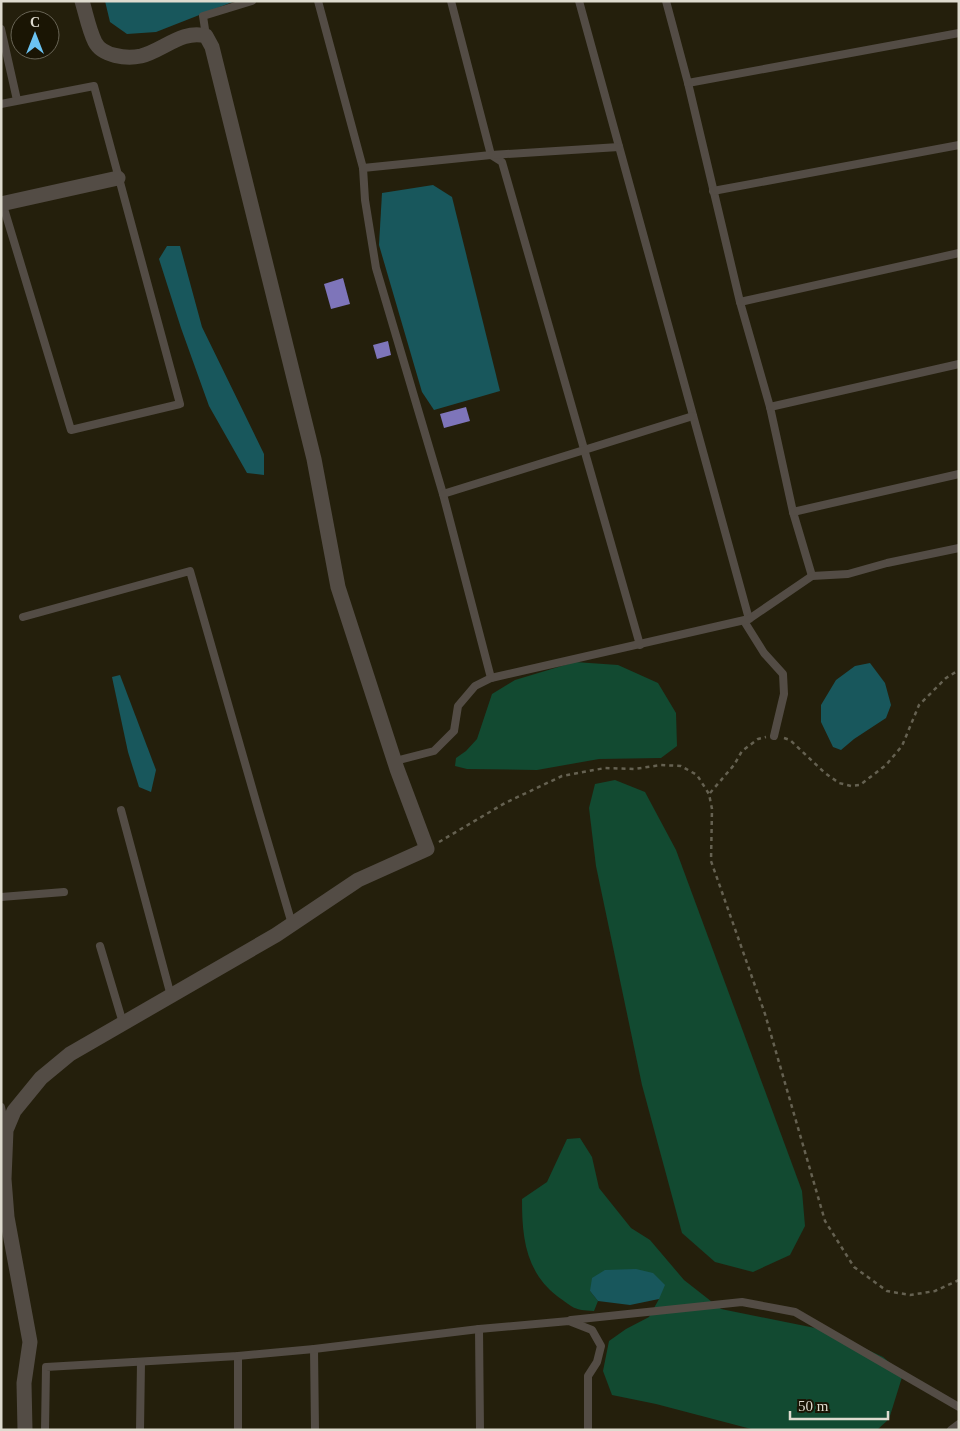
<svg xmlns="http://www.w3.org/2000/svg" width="960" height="1431" font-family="Georgia,serif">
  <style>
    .green { fill: #124a31 }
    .water { fill: #18575c }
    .building { fill: #7e75ba }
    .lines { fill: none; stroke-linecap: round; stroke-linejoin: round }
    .path { stroke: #656151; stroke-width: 2.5; stroke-dasharray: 4 4; stroke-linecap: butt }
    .service { stroke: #534c45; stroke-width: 8 }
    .minor { stroke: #534c45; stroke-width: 15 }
  </style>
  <rect width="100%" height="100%" fill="#241f0c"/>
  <!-- green -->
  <g class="green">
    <polygon points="575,662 618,665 658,683 676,713 677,746 661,758 599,759 537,770 467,769 455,766 456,758 466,751 477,739 492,694 515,680"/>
    <polygon points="615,780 645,792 676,850 802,1191 805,1226 790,1255 753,1272 715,1262 682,1233 642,1085 596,866 589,808 595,784"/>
    <path d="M580,1138l12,19 7,31 32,40 19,12 34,40 37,29 104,21 58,27 20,17 -14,45 -12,11h-122l-99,-26 -44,-9 -9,-24 6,-30 17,-12 23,-12 10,-18 -69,-8 8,10 -4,10c-21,-1 -20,-3 -37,-15 -32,-25 -35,-60 -35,-97l25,-17 20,-43z"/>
  </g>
  <!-- water -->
  <g class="water">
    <polygon points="105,1 235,1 156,32 127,34 110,22"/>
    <polygon points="433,185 452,197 500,391 434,410 422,392 379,245 382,193"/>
    <polygon points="167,246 180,246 202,327 264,454 264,475 247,473 209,406 181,328 159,259"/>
    <polygon points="870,663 885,683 891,705 886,718 854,739 841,750 833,747 821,722 821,705 836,680 855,666"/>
    <polygon points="120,675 156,770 151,792 139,787 128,752 112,677"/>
    <polygon points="636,1269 653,1273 665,1285 659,1299 630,1305 598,1301 590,1291 592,1278 605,1270"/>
  </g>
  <!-- building -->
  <g class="building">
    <polygon points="343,278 350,304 331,309 324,284"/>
    <polygon points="388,341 391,355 377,359 373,345"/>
    <polygon points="466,407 470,421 444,428 440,414"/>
  </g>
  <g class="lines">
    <!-- path -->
    <g class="path">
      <polyline points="784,738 790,740 825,773 839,783 851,786 860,785 886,765 902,746 919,705 946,678 959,670"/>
      <polyline points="710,793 734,765 742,751 758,739 766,737"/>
      <polyline points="439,842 505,803 562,776 605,768 634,769 661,765 681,766 697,775 709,794 712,809 711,861 765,1014 825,1221 854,1267 887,1291 910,1295 935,1291 959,1280"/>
    </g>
    <!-- service -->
    <g class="service">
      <polyline points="318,1 363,168 365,200 376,268 443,494 491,678"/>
      <polyline points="451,1 491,155 502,162 640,645"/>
      <polyline points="579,1 749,619"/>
      <polyline points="666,1 688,83 740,302 770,407 793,512 812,576"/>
      <polyline points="1,29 17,100"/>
      <polyline points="206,36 203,16 252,1"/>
      <polyline points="688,83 959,33"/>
      <polyline points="1,104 94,86 180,404 71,430 2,202"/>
      <polyline points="363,168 491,155 619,147"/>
      <polyline points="713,191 959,145"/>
      <polyline points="740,302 959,253"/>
      <polyline points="770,407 959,364"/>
      <polyline points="443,494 693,416"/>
      <polyline points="793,512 959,474"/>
      <polyline points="23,617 190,571 259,812 292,924"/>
      <polyline points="744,621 764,653 783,674 784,694 774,736"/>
      <polyline points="395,761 434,751 454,731 458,706 475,686 491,678 749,619 812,576 848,574 887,563 959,548"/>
      <polyline points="121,810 171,996"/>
      <polyline points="1,897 64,892"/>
      <polyline points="100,946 123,1023"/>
      <polyline points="1,1107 5,1126"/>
      <polyline points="571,1320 742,1302 795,1312 959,1407"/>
      <polyline points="479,1329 480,1430"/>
      <polyline points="314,1349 315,1430"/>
      <polyline points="238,1356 238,1430"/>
      <polyline points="45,1430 46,1367 238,1356 314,1349 479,1329 569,1321 592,1330 601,1346 597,1362 588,1376 588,1430"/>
      <polyline points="140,1430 141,1362"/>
      <polyline points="951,1430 959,1424"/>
    </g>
    <!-- minor -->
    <g class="minor">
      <polyline points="1,204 118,178"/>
      <path d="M25,1430l-1,-47 6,-41 -23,-125 -3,-38 2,-49 8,-19 27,-33 29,-24 206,-119 82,-55 69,-31 -30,-80 -59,-182 -24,-128 -102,-412 -6,-11c-23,-7 -44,15 -65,20 -15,3 -39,0 -46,-14 -6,-12 -9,-28 -13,-41"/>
    </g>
  </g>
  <!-- border -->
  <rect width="960" height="1431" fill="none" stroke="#dedbcf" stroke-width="5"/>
  <!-- north arrow -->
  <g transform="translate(35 35)"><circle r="24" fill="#1a1504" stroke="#686455"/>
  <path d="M0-4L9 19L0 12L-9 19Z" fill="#6bc3f2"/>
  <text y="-8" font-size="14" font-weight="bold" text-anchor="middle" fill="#dedbcf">С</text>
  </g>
  <!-- scale -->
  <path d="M790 1411v8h98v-8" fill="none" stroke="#dedbcf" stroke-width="2.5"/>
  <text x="798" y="1411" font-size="15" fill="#dedbcf" stroke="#1a1504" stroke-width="4" paint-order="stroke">50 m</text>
</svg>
